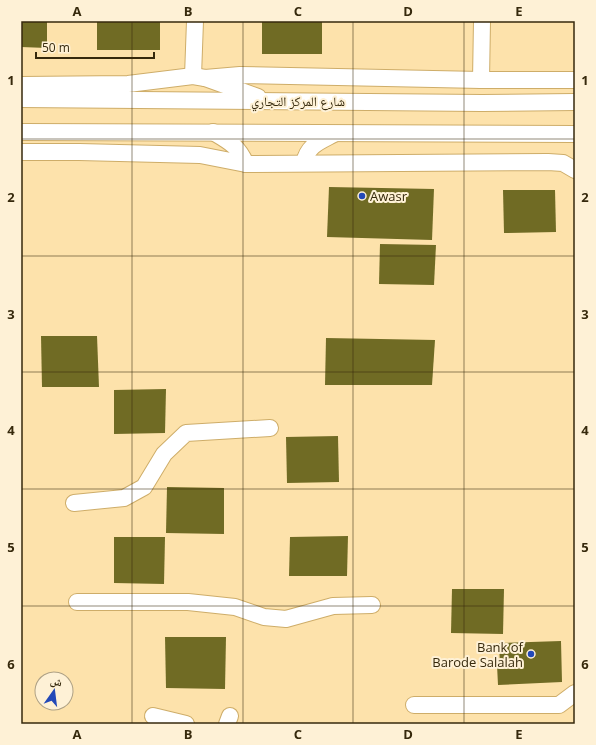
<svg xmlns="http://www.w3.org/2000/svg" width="596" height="745" font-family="'Open Sans','Noto Naskh Arabic',sans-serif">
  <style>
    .building { fill: #706b24 }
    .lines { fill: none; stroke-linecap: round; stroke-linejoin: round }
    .minor-casing { stroke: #cead69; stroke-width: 18 }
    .minor { stroke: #fff; stroke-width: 16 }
    .grid { fill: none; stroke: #36290c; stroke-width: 1; stroke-opacity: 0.55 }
    .poi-dot { fill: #2349b8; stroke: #fef1d6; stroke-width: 1.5 }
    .labels { text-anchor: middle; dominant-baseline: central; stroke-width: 4; stroke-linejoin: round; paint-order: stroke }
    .street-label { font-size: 13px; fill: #36290c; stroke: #fef1d6 }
    .poi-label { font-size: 13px; fill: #36290c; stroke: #fef1d6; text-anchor: start }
    .neatline { fill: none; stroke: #36290c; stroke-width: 1.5 }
    .grid-label { font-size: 13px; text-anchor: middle; font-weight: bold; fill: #36290c }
  </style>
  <rect width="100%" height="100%" fill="#fde2ab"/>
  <!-- building -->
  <g class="building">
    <polygon points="21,21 47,21 47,48 21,47"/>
    <rect x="97" y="21" width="63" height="29"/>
    <rect x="262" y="21" width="60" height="33"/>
    <polygon points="329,187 434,189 432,240 327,237"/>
    <polygon points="503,190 555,190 556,232 504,233"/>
    <polygon points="380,244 436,245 434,285 379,284"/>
    <polygon points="41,336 97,336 99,387 42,387"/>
    <polygon points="326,338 435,340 432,385 325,385"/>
    <polygon points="166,389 165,433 114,434 114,390"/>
    <polygon points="338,436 339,482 287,483 286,437"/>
    <polygon points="167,487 224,488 224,534 166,533"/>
    <polygon points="348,536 347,576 289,576 290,537"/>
    <polygon points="114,537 165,537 164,584 114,583"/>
    <polygon points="452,589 504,589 503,634 451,633"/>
    <polygon points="165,637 226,637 225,689 166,688"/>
    <polygon points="561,641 562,682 498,685 497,665 500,665 499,643"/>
  </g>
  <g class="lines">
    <defs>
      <g id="minor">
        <polyline points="193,76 195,21"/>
        <polyline points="205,78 240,75 481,80 575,80"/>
        <polyline points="481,80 482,21"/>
        <polyline points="21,85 128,84 193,76 205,78 258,97"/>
        <polyline points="21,99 482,103 575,102"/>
        <polyline points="21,132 575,134"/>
        <path d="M213,132c17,10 25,14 33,32"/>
        <polyline points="21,152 79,152 200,155 246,164 548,162 563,163 575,170"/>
        <path d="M304,163c4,-18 15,-21 30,-29"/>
        <polyline points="74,503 124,498 144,487 164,454 186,433 270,428"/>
        <polyline points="77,602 188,602 235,607 264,617 286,619 333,606 372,605"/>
        <polyline points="414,705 559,705 575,693"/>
        <polyline points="153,716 186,724"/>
        <polyline points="227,724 230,716"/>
      </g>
    </defs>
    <!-- minor casing -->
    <use href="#minor" class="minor-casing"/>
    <!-- minor -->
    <use href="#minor" class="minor"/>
  </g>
  <!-- grid -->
  <path class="grid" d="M132,21v703M243,21v703M353,21v703M464,21v703M21,139h554M21,256h554M21,372h554M21,489h554M21,606h554"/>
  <!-- markers -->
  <g class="poi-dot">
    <circle cx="362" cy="196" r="4"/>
    <circle cx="531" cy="654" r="4"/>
  </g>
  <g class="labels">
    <!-- street labels -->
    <g class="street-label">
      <text x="298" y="101">شارع المركز التجاري</text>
    </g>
    <!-- poi labels -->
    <g class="poi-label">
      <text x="370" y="196">Awasr</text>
      <text x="523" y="647" text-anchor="end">Bank of<tspan x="523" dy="15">Barode Salalah</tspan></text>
    </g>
  </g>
  <!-- border -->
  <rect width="596" height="745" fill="none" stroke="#fef1d6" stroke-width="44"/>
  <!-- north arrow -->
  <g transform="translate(54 691) rotate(14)"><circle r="19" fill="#fef1d6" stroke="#aea185"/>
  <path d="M0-3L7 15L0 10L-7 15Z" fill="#2349b8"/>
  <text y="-6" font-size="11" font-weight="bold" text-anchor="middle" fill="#36290c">ش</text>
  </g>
  <!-- scale -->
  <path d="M36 52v6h118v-6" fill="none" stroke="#36290c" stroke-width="2"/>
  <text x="42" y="52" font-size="12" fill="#36290c" stroke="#fef1d6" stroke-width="3" paint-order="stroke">50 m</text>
  <rect x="22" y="22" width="552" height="701" class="neatline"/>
  <g class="grid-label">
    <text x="77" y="16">A</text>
    <text x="188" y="16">B</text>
    <text x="298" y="16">C</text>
    <text x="408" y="16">D</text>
    <text x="519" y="16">E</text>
    <text x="11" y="85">1</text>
    <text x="585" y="85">1</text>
    <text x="11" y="202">2</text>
    <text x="585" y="202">2</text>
    <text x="11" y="319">3</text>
    <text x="585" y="319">3</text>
    <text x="11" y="435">4</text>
    <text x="585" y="435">4</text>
    <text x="11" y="552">5</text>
    <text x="585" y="552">5</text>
    <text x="11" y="669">6</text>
    <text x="585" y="669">6</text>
    <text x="77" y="739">A</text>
    <text x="188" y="739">B</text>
    <text x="298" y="739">C</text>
    <text x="408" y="739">D</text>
    <text x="519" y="739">E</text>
  </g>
</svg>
